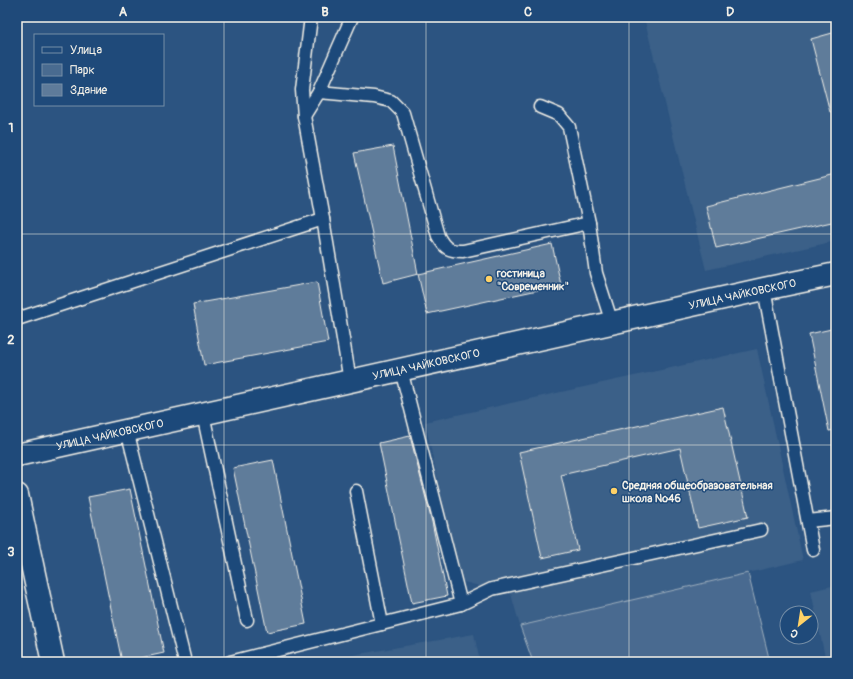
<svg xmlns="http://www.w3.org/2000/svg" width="853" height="679" font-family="Pangolin,sans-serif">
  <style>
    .built { fill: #3b6088 }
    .green { fill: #496b90; stroke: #9eaebc }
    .building { fill: #5e7b9a; stroke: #f4f1e8 }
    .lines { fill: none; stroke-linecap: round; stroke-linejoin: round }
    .service-casing { stroke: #f4f1e8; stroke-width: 15 }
    .minor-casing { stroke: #f4f1e8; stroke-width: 25 }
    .tertiary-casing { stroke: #f4f1e8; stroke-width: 25 }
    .service { stroke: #1f4a7a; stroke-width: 12 }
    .minor { stroke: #1f4a7a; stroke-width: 22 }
    .tertiary { stroke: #1f4a7a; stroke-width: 22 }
    .grid { fill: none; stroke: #f4f1e8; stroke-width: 1; stroke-opacity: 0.55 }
    .poi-dot { fill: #ffd166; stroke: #1f4a7a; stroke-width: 1.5 }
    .labels { text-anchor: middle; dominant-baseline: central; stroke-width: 3; stroke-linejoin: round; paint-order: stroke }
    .poi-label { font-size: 11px; font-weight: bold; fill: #f4f1e8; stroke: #1f4a7a; text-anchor: start }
    .street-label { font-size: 11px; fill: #f4f1e8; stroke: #1f4a7a }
    .neatline { fill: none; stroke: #f4f1e8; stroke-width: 1.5 }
    .grid-label { font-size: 13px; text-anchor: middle; font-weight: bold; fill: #f4f1e8 }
  </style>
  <rect width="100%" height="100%" fill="#2c5481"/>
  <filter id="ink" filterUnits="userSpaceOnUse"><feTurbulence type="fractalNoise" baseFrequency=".025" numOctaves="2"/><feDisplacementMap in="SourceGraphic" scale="8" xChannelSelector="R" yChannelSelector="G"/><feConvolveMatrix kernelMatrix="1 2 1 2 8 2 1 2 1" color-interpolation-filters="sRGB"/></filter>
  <g filter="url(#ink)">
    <!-- built -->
    <g class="built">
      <polygon points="644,17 836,17 836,241 706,270"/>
      <polygon points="757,349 803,560 520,626 511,594 460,581 425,422"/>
      <polygon points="836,585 836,662 826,662 811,591"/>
      <polygon points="474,634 480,662 313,662"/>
    </g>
    <!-- green -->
    <polygon class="green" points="748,573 770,662 533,662 520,626"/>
    <!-- building -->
    <g class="building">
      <polygon points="836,32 836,111 830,112 811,39"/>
      <polygon points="393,146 418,274 383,283 354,153"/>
      <polygon points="836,174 836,221 716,248 706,206"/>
      <polygon points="552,244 561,285 427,314 418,274"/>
      <polygon points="317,282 328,342 204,365 193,304"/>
      <polygon points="836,328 836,430 829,431 809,334"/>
      <polygon points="723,407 748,517 698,528 680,448 561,475 578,550 542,558 519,452"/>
      <polygon points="410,436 432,522 447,596 412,603 379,443"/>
      <polygon points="273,460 306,624 267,632 233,468"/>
      <polygon points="130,489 164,653 122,662 88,497"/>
    </g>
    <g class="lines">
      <defs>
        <g id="service">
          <polyline points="311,17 302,90 304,116 323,219 350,381"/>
          <path d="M319,92l55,5 17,4 12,12 35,123c7,13 11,15 25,15l126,-28"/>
          <polyline points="540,107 559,115 569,127 589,223 596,273 612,323"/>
          <polyline points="304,116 319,92 352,17"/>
          <polyline points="764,289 813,550"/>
          <polyline points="17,319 323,219"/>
          <polyline points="401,370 461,604"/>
          <polyline points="203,414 247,620"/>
          <polyline points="127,430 185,662"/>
          <polyline points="356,491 382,624"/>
          <polyline points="808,521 836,518"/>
          <polyline points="230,662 461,604 492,589 761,530"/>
        </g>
        <g id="minor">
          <path id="s1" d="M17,455l747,-166 72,-15"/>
        </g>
        <polyline id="tertiary" points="17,495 53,662"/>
      </defs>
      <!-- service casing -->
      <use href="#service" class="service-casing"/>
      <!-- minor casing -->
      <use href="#minor" class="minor-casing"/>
      <!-- tertiary casing -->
      <use href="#tertiary" class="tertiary-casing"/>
      <!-- service -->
      <use href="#service" class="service"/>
      <!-- minor -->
      <use href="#minor" class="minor"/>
      <!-- tertiary -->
      <use href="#tertiary" class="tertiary"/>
    </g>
  </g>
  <!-- grid -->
  <path class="grid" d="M224,17v645M426,17v645M629,17v645M17,234h819M17,445h819"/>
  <!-- markers -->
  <g class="poi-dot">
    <circle cx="489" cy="279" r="4"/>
    <circle cx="614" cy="491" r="4"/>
  </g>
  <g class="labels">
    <!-- poi labels -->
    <g class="poi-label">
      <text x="497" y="273">гостиница<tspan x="497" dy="13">"Современник"</tspan></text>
      <text x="622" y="485">Средняя общеобразовательная<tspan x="622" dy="13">школа №46</tspan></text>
    </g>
    <!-- street labels -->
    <g class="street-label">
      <text stroke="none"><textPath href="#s1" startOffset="743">УЛИЦА ЧАЙКОВСКОГО</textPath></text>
      <text stroke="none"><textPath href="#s1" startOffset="419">УЛИЦА ЧАЙКОВСКОГО</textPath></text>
      <text stroke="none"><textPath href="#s1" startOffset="95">УЛИЦА ЧАЙКОВСКОГО</textPath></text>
    </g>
  </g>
  <!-- margin -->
  <rect width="853" height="679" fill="none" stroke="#1f4a7a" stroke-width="44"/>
  <!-- legend -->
  <rect x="34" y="34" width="130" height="72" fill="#1f4a7a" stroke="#748da6"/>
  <rect x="42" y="47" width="20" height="6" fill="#1f4a7a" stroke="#748da6"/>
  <text x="70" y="54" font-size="12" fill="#f4f1e8">Улица</text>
  <rect x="42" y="64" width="20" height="12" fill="#496b90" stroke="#748da6"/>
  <text x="70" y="74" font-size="12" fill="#f4f1e8">Парк</text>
  <rect x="42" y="84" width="20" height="12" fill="#5e7b9a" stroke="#748da6"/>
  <text x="70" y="94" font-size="12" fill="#f4f1e8">Здание</text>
  <!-- north arrow -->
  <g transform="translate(799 625) rotate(210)"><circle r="19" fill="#1f4a7a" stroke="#748da6"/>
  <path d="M0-3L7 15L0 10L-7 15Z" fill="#ffd166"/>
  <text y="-6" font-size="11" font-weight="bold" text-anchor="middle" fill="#f4f1e8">С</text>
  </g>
  <rect x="22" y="22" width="809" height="635" class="neatline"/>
  <g class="grid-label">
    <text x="123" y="16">A</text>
    <text x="325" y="16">B</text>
    <text x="528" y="16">C</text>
    <text x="730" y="16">D</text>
    <text x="11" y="132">1</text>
    <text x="11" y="344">2</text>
    <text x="11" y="556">3</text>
  </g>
</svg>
